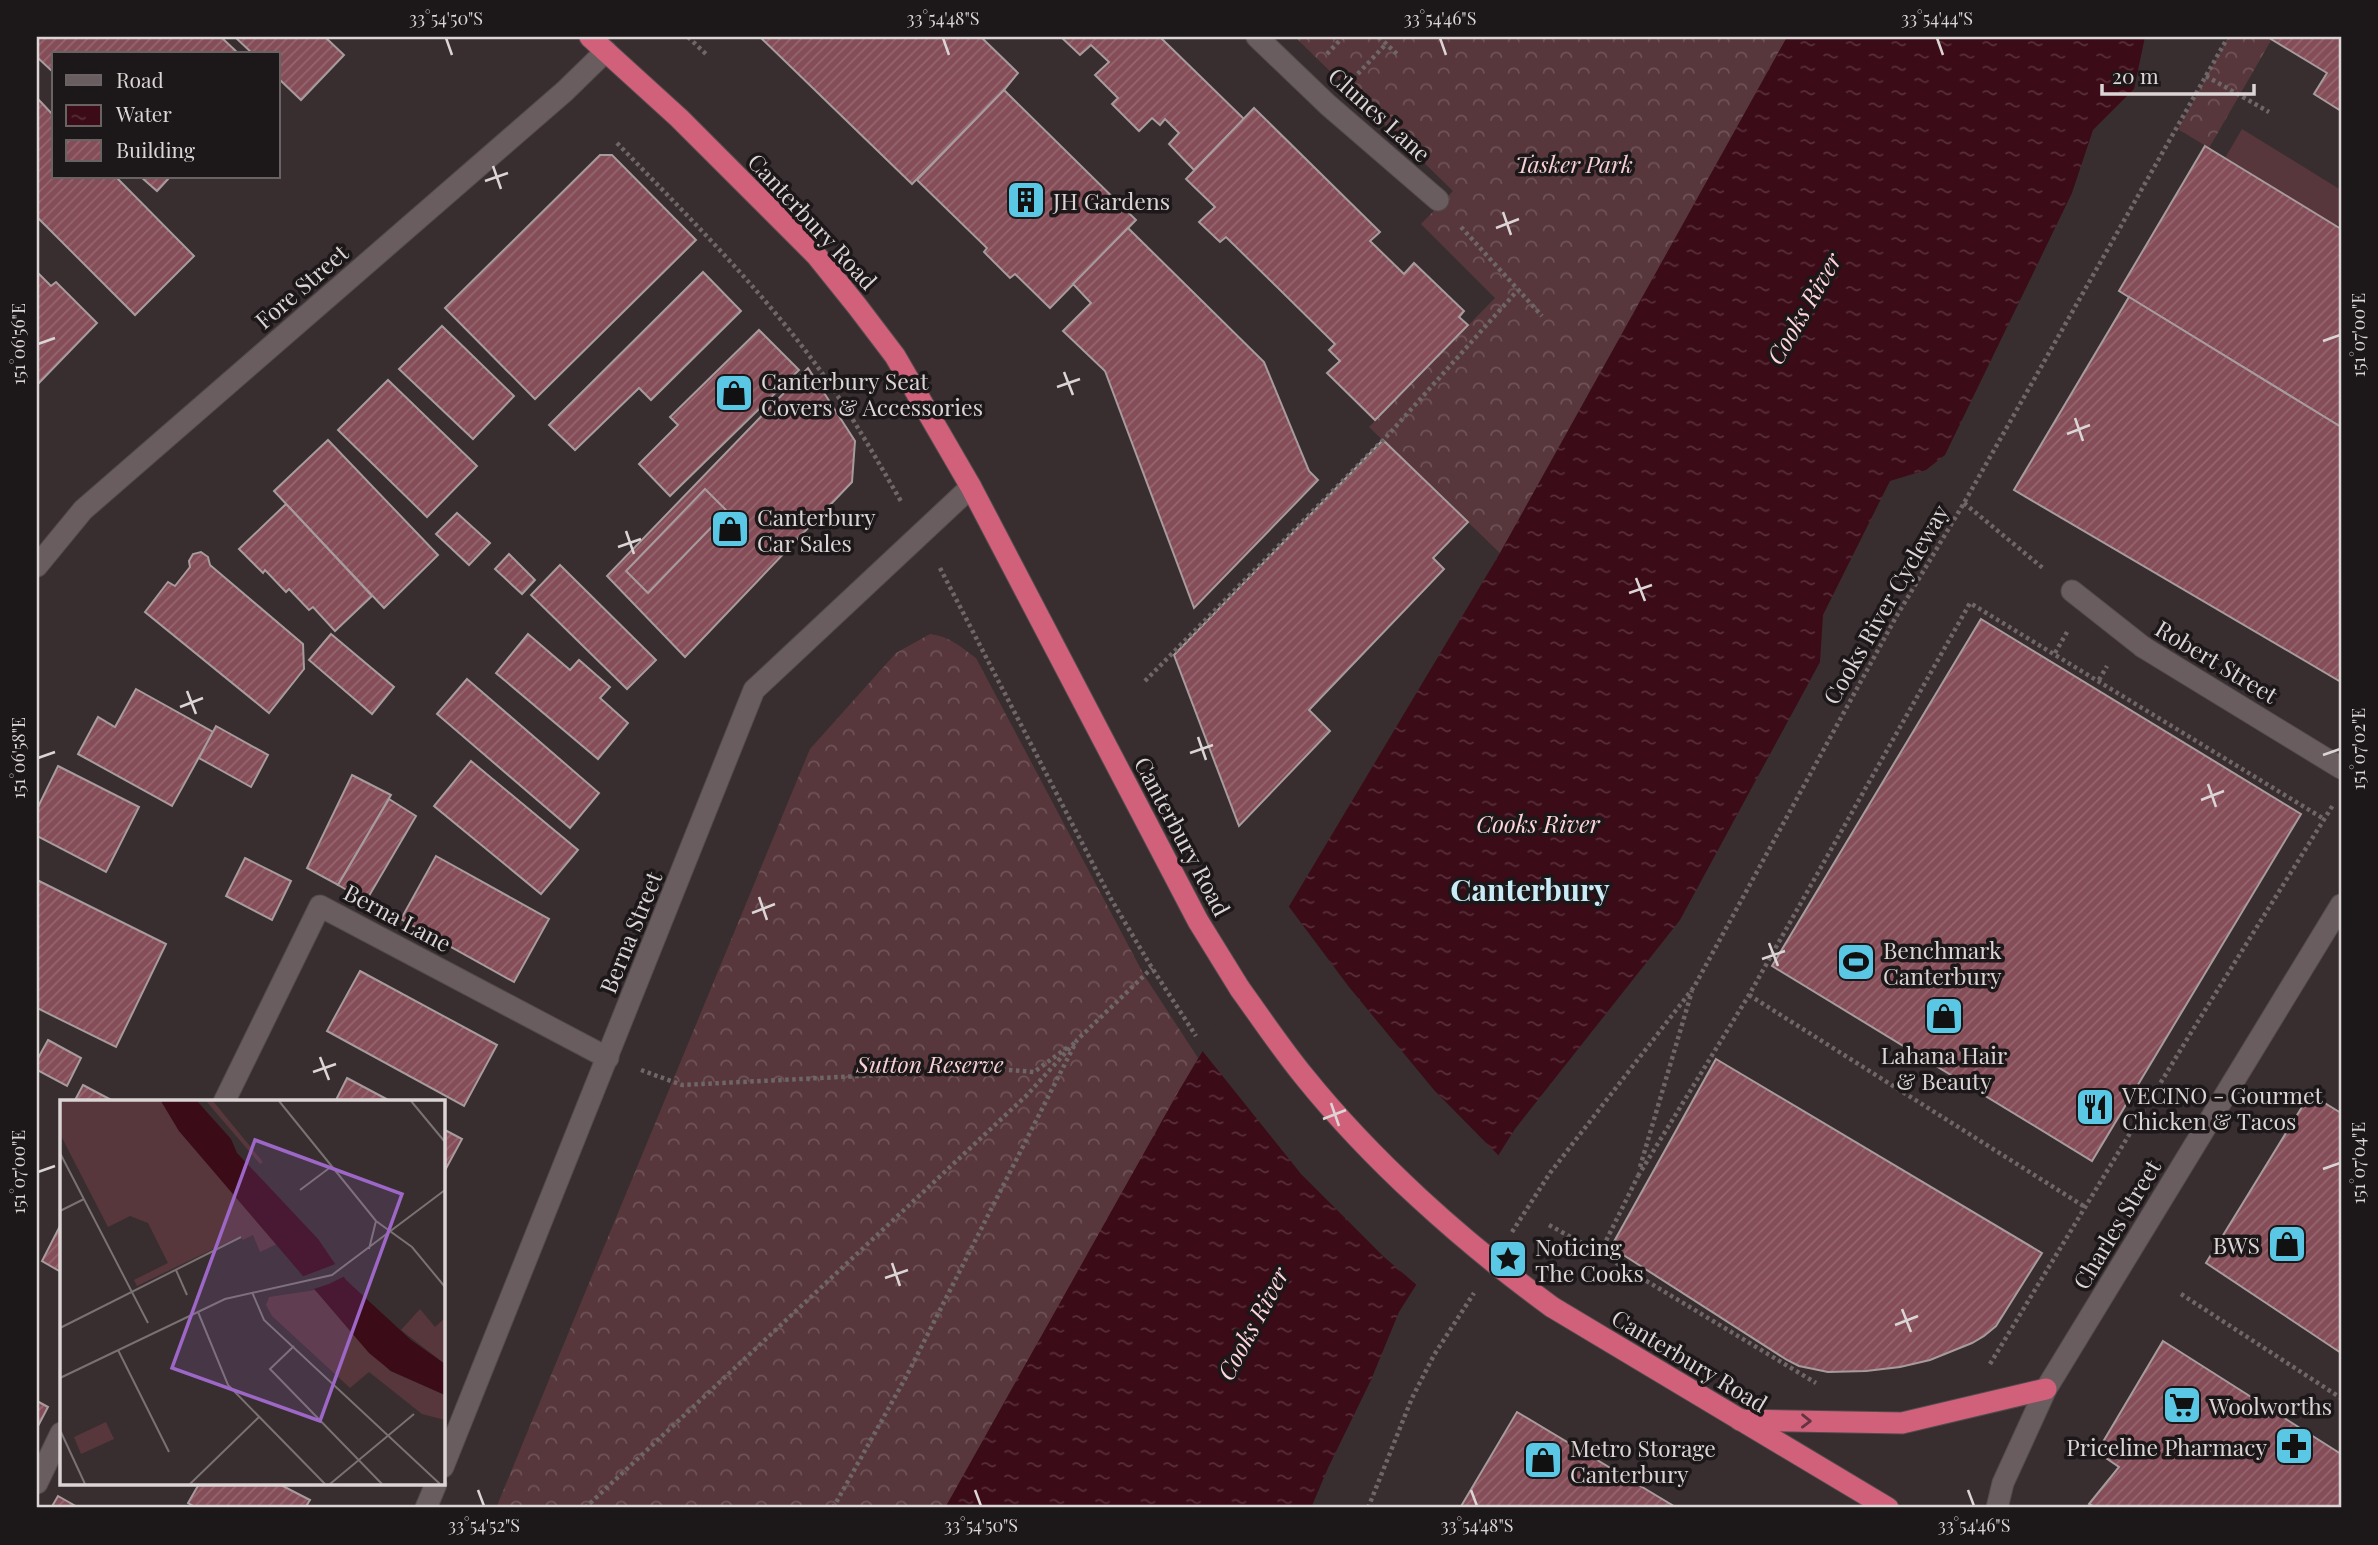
<svg xmlns="http://www.w3.org/2000/svg" width="2378" height="1545" font-family="'Playfair Display',serif">
  <style>
    .grass { fill: #57373c }
    .forest { fill: url(#forest-crowns) }
    .water { fill: url(#water-ripples) }
    .pier { fill: #382e2f }
    .building { fill: url(#building-hatch); stroke: #a89b9d; stroke-width: 2 }
    .lines { fill: none; stroke-linecap: round; stroke-linejoin: round }
    .service-casing { stroke: #544b4c; stroke-width: 23 }
    .pedestrian-casing { stroke: #544b4c; stroke-width: 23 }
    .minor-casing { stroke: #544b4c; stroke-width: 23 }
    .secondary-casing { stroke: #544b4c; stroke-width: 23 }
    .trunk-casing { stroke: #544b4c; stroke-width: 23 }
    .path { stroke: #6f6667; stroke-width: 4.5; stroke-dasharray: 3.5 3.5; stroke-linecap: butt }
    .service { stroke: #695d5f; stroke-width: 21 }
    .pedestrian { stroke: #695d5f; stroke-width: 21 }
    .minor { stroke: #695d5f; stroke-width: 21 }
    .secondary { stroke: #695d5f; stroke-width: 21 }
    .trunk { stroke: #d1607b; stroke-width: 21 }
    .trunk-bridge-casing { stroke: #544b4c; stroke-width: 23; stroke-linecap: butt }
    .trunk-bridge { stroke: #d1607b; stroke-width: 21 }
    .oneway { stroke: #643440 }
    .ticks { fill: none; stroke: #dcd5d6; stroke-width: 2.5 }
    .labels { text-anchor: middle; dominant-baseline: central; stroke-width: 7; stroke-linejoin: round; paint-order: stroke }
    .street-label { font-size: 23px; fill: #dcd5d6; stroke: #1c1718 }
    .park-label { font-size: 23px; font-style: italic; fill: #f6d1d6; stroke: #1c1718 }
    .poi-label { font-size: 23px; fill: #dcd5d6; stroke: #1c1718; text-anchor: start }
    .water-label { font-size: 24px; font-style: italic; fill: #fcd6dc; stroke: #1c1718 }
    .district-label { font-size: 30px; font-weight: bold; fill: #c8ebf6; stroke: #1c1718 }
    .inset-road { fill: none; stroke: #7a7172; stroke-width: 2 }
    .view { fill: #9d67c7; fill-opacity: 0.15; stroke: #9d67c7; stroke-width: 3.5 }
    .inset-edge { fill: none; stroke: #dcd5d6; stroke-width: 3.5 }
    .neatline { fill: none; stroke: #dcd5d6; stroke-width: 2.5 }
    .ticks-label { font-size: 18px; text-anchor: middle; fill: #dcd5d6 }
  </style>
  <defs>
    <pattern id="forest-crowns" width="20" height="18" patternUnits="userSpaceOnUse" patternTransform="scale(1.75)"><rect width="20" height="18" fill="#57373c"/><path d="M2 6a3 3 0 1 1 6 0M12 15a3 3 0 1 1 6 0" fill="none" stroke="#6f5357"/></pattern>
    <pattern id="water-ripples" width="26" height="14" patternUnits="userSpaceOnUse" patternTransform="scale(1.75)"><rect width="26" height="14" fill="#3b0b18"/><path d="M2 4q2-2 4 0t4 0M15 11q2-2 4 0t4 0" fill="none" stroke="#572e39"/></pattern>
    <pattern id="building-hatch" width="6" height="6" patternUnits="userSpaceOnUse" patternTransform="scale(1.75)"><rect width="6" height="6" fill="#844d58"/><path d="M-1 1l2-2M0 6l6-6M5 7l2-2" fill="none" stroke="#95666f"/></pattern>
  </defs>
  <rect width="100%" height="100%" fill="#382e2f"/>
  <!-- grass -->
  <polygon class="grass" points="2242,129 2341,190 2341,219 2337,226 2225,158"/>
  <!-- forest -->
  <g class="forest">
    <polygon points="1295,37 1787,37 1500,553 1369,427 1495,298 1421,224 1453,191"/>
    <polygon points="2228,37 2273,37 2209,148 2178,129"/>
    <path d="M930,634c19,2 31,13 46,24l168,317 54,83 -253,450h-449l314,-759 86,-96z"/>
  </g>
  <!-- water -->
  <polygon class="water" points="1787,37 2145,37 2134,89 2093,130 2072,193 1945,455 1926,470 1890,481 1823,615 1820,662 1680,920 1515,1129 1399,1312 1371,1380 1328,1468 1311,1508 945,1508 1177,1094 1500,553"/>
  <!-- pier -->
  <polygon class="pier" points="1287,904 1349,987 1434,1090 1501,1158 1419,1287 1384,1257 1301,1174 1200,1048"/>
  <!-- building -->
  <g class="building">
    <polygon points="37,37 221,37 239,54 54,54 54,73 37,57"/>
    <polygon points="235,37 325,37 344,55 301,100 278,78 278,54 253,54"/>
    <polygon points="760,37 981,37 1018,73 1004,90 912,184"/>
    <polygon points="1061,37 1160,37 1244,119 1194,170 1169,144 1179,133 1165,119 1160,125 1152,118 1139,131 1112,104 1118,98 1095,75 1109,62 1091,45 1080,55"/>
    <polygon points="2273,37 2341,37 2341,111 2314,94 2327,73 2271,39"/>
    <polygon points="1004,90 1136,220 1050,308 1015,274 1010,278 984,252 987,248 917,180"/>
    <polygon points="37,98 54,116 54,177 116,177 194,256 135,315 37,217"/>
    <polygon points="1254,108 1380,232 1370,241 1404,274 1414,263 1464,311 1459,317 1468,325 1375,420 1327,373 1340,361 1329,350 1335,344 1226,237 1220,242 1199,222 1215,207 1186,179"/>
    <polygon points="2205,146 2341,229 2341,427 2119,291"/>
    <polygon points="600,155 612,155 696,240 535,399 445,308"/>
    <polygon points="141,177 170,177 157,191"/>
    <polygon points="1128,228 1264,362 1309,471 1318,480 1194,608 1105,371 1063,331 1091,303 1073,284"/>
    <polygon points="37,272 51,286 56,282 97,323 37,385"/>
    <polygon points="703,272 741,311 651,400 639,388 575,450 549,425"/>
    <polygon points="2129,297 2341,427 2341,682 2014,490"/>
    <polygon points="442,326 514,396 473,439 399,369"/>
    <polygon points="759,330 799,370 670,496 639,464 678,425 670,417"/>
    <polygon points="808,368 855,441 852,482 685,657 607,576"/>
    <polygon points="388,380 477,466 427,517 338,430"/>
    <polygon points="328,440 438,555 384,608 274,491"/>
    <polygon points="1383,440 1468,522 1433,558 1444,569 1309,710 1330,731 1239,826 1174,655"/>
    <polygon points="705,489 727,511 648,593 626,571"/>
    <polygon points="286,504 372,596 335,631 313,607 309,610 289,589 286,592 265,570 263,573 239,549"/>
    <polygon points="457,513 490,543 469,565 436,534"/>
    <polygon points="201,552 208,557 210,565 303,644 304,669 269,713 145,612 168,582 175,586 190,567 189,561 193,554"/>
    <polygon points="509,554 535,580 522,594 495,569"/>
    <polygon points="560,565 656,660 627,689 531,595"/>
    <polygon points="1981,619 2301,814 2092,1161 1772,966"/>
    <polygon points="331,634 394,687 372,714 309,660"/>
    <polygon points="528,634 570,670 579,660 610,687 600,698 628,723 598,759 496,673"/>
    <polygon points="467,679 599,793 570,828 437,714"/>
    <polygon points="136,689 213,732 172,806 78,754 98,717 115,727"/>
    <polygon points="216,726 268,755 251,787 199,758"/>
    <polygon points="471,761 578,850 541,894 434,806"/>
    <polygon points="58,766 139,807 106,872 37,836 37,809"/>
    <polygon points="352,775 391,795 338,885 307,868"/>
    <polygon points="389,799 416,816 366,901 338,885"/>
    <polygon points="436,856 549,919 514,982 401,919"/>
    <polygon points="245,858 291,881 272,920 226,896"/>
    <polygon points="37,880 166,944 116,1047 37,1008"/>
    <polygon points="360,971 497,1045 464,1106 327,1031"/>
    <polygon points="48,1040 81,1058 67,1086 37,1070 37,1060"/>
    <polygon points="1716,1059 2042,1253 1996,1326 1984,1336 1972,1343 1930,1360 1900,1367 1866,1371 1828,1372 1799,1366 1787,1360 1611,1247"/>
    <polygon points="347,1078 392,1102 335,1102"/>
    <polygon points="83,1085 115,1102 74,1102"/>
    <polygon points="2310,1094 2341,1113 2341,1353 2206,1263"/>
    <polygon points="443,1129 462,1139 443,1174"/>
    <polygon points="61,1224 61,1272 42,1261"/>
    <polygon points="2163,1341 2341,1454 2341,1508 2097,1508 2089,1504 2119,1467 2097,1452"/>
    <polygon points="37,1401 48,1407 37,1428"/>
    <polygon points="1517,1412 1677,1508 1460,1508"/>
    <polygon points="199,1484 279,1484 310,1500 305,1508 197,1508 188,1503"/>
    <polygon points="58,1496 79,1508 51,1508"/>
  </g>
  <g class="lines">
    <defs>
      <g id="service">
        <polyline points="224,1102 320,906 608,1058"/>
        <polyline points="37,1483 61,1433"/>
      </g>
      <polyline id="pedestrian" points="2072,591 2143,647"/>
      <g id="minor">
        <polyline points="1257,37 1328,105 1438,200"/>
        <polyline points="2143,647 2341,768"/>
        <polyline points="443,1467 754,690 971,487"/>
        <polyline points="426,1508 436,1484"/>
        <polyline points="1997,1508 2003,1483 2046,1389 2341,905"/>
      </g>
      <polyline id="secondary" points="37,566 83,510 565,91 606,51"/>
      <g id="trunk">
        <polyline points="590,37 679,118 816,255 857,306 895,356 971,487 1198,921 1240,989"/>
        <polyline points="1552,1307 1888,1508"/>
        <polyline points="1740,1420 1902,1423 2046,1389"/>
      </g>
    </defs>
    <!-- service casing -->
    <use href="#service" class="service-casing"/>
    <!-- pedestrian casing -->
    <use href="#pedestrian" class="pedestrian-casing"/>
    <!-- minor casing -->
    <use href="#minor" class="minor-casing"/>
    <!-- secondary casing -->
    <use href="#secondary" class="secondary-casing"/>
    <!-- trunk casing -->
    <use href="#trunk" class="trunk-casing"/>
    <!-- path -->
    <g class="path">
      <polyline points="688,37 707,55"/>
      <polyline points="1379,37 1399,56"/>
      <polyline points="1327,54 1343,37"/>
      <polyline points="2206,76 2269,112"/>
      <polyline points="1353,79 1386,44"/>
      <path d="M617,143c67,69 136,138 194,215 34,45 62,95 91,145"/>
      <polyline points="1461,227 1542,316"/>
      <polyline points="1964,503 2044,569"/>
      <polyline points="940,568 1111,899 1152,968 1196,1036"/>
      <polyline points="2055,653 2067,632"/>
      <polyline points="2099,680 2107,666"/>
      <polyline points="1145,681 1389,434 1517,291"/>
      <polyline points="1749,995 2085,1207"/>
      <polyline points="641,1070 682,1085 998,1069 1034,1072 1068,1047"/>
      <polyline points="1640,1167 1692,991"/>
      <polyline points="1638,1176 1749,995 1970,603 2324,819"/>
      <polyline points="1549,1225 1600,1253 1816,1383"/>
      <polyline points="1512,1232 1550,1173 1694,987 1896,617 1964,503 2228,37"/>
      <polyline points="1600,1253 1638,1176"/>
      <polyline points="2181,1294 2341,1398"/>
      <polyline points="1990,1364 2192,1031 2333,805"/>
      <polyline points="585,1508 1027,1095 1077,1040"/>
      <polyline points="833,1508 906,1377 1077,1040 1152,968"/>
      <polyline points="1368,1508 1412,1398 1434,1355 1474,1293"/>
    </g>
    <!-- service -->
    <use href="#service" class="service"/>
    <!-- pedestrian -->
    <use href="#pedestrian" class="pedestrian"/>
    <!-- minor -->
    <use href="#minor" class="minor"/>
    <!-- secondary -->
    <use href="#secondary" class="secondary"/>
    <!-- trunk -->
    <use href="#trunk" class="trunk"/>
    <defs>
      <path id="trunk-bridge" d="M1240,989c21,29 41,59 63,86 69,86 160,167 249,232"/>
    </defs>
    <!-- trunk-bridge casing -->
    <use href="#trunk-bridge" class="trunk-bridge-casing"/>
    <!-- trunk-bridge -->
    <use href="#trunk-bridge" class="trunk-bridge"/>
  </g>
  <!-- one-way arrows -->
  <defs><path id="oneway-chevron" d="M-2-3.5L2.5 0L-2 3.5" fill="none" stroke-width="1.6" stroke-linecap="round" stroke-linejoin="round" transform="scale(1.75)"/></defs>
  <use class="oneway" href="#oneway-chevron" transform="translate(1806 1421) rotate(1)"/>
  <!-- ticks -->
  <path class="ticks" d="M446,38l6,17M943,38l6,17M1440,38l6,17M1937,38l6,17M493,166l8,23M485,181l23,-8M1503,212l8,23M1496,228l23,-9M2323,341l17,-6M38,344l17,-6M1064,372l9,23M1057,387l23,-8M2075,418l8,23M2067,434l23,-9M626,531l8,23M618,547l23,-8M1636,578l9,23M1629,593l23,-8M187,691l9,23M180,707l23,-9M1198,737l8,23M1190,753l23,-8M2323,755l17,-6M38,758l17,-6M2208,784l8,23M2201,800l23,-9M759,897l8,23M752,913l23,-9M1769,943l9,23M1762,959l23,-8M320,1057l9,23M313,1072l23,-8M1331,1103l8,23M1323,1119l23,-9M2323,1169l17,-6M38,1172l17,-6M892,1263l8,23M885,1278l23,-8M1902,1309l9,23M1895,1325l23,-9M478,1490l6,16M975,1490l6,16M1471,1490l6,16M1968,1490l6,16"/>
  <!-- icons -->
  <defs>
    <symbol id="building-square" viewBox="-11 -11 22 22"><rect x="-9" y="-9" width="18" height="18" rx="4" fill="#5ac8e5" stroke="#1c1718"/><path d="M-4-6H4V6H1V3H-1V6H-4ZM-2.5-4.3h1.7v1.8h-1.7ZM.8-4.3h1.7v1.8H.8ZM-2.5-1h1.7V.8h-1.7ZM.8-1h1.7V.8H.8Z" fill="#111"/></symbol>
    <symbol id="shop-square" viewBox="-11 -11 22 22"><rect x="-9" y="-9" width="18" height="18" rx="4" fill="#5ac8e5" stroke="#1c1718"/><path d="M-5-2.5h2.3a2.7 3.5 0 0 1 5.4 0H5L5.5 6h-11ZM-1.5-2.5h3a1.5 2.3 0 0 0-3 0Z" fill="#111"/></symbol>
    <symbol id="stadium-square" viewBox="-11 -11 22 22"><rect x="-9" y="-9" width="18" height="18" rx="4" fill="#5ac8e5" stroke="#1c1718"/><path d="M0-5a6.5 5 0 1 0 0 10a6.5 5 0 1 0 0-10ZM-3.5-1.8h7v3.6h-7Z" fill="#111"/></symbol>
    <symbol id="restaurant-square" viewBox="-11 -11 22 22"><rect x="-9" y="-9" width="18" height="18" rx="4" fill="#5ac8e5" stroke="#1c1718"/><path d="M-5-6h1v4h1v-4h1v4h1v-4h1v5L-1.5 .5V6h-2V.5L-5-1ZM5-6V6H3V1.5H1.5Q1.5-4 5-6Z" fill="#111"/></symbol>
    <symbol id="sight-square" viewBox="-11 -11 22 22"><rect x="-9" y="-9" width="18" height="18" rx="4" fill="#5ac8e5" stroke="#1c1718"/><path d="M0-6L1.8-2.2L6-1.7L2.9 1.2L3.7 5.4L0 3.3L-3.7 5.4L-2.9 1.2L-6-1.7L-1.8-2.2Z" fill="#111"/></symbol>
    <symbol id="supermarket-square" viewBox="-11 -11 22 22"><rect x="-9" y="-9" width="18" height="18" rx="4" fill="#5ac8e5" stroke="#1c1718"/><path d="M-6-5.5h2.5l.6 2H6L4.5 2H-2.5L-4.4-4H-6ZM-1.5 3.2a1.3 1.3 0 1 0 .1 0ZM3 3.2a1.3 1.3 0 1 0 .1 0Z" fill="#111"/></symbol>
    <symbol id="pharmacy-square" viewBox="-11 -11 22 22"><rect x="-9" y="-9" width="18" height="18" rx="4" fill="#5ac8e5" stroke="#1c1718"/><path d="M-2-6h4v4h4v4h-4v4h-4v-4h-4v-4h4Z" fill="#111"/></symbol>
  </defs>
  <g fill-rule="evenodd">
    <use href="#building-square" x="1004" y="178" width="44" height="44"/>
    <use href="#shop-square" x="712" y="371" width="44" height="44"/>
    <use href="#shop-square" x="708" y="507" width="44" height="44"/>
    <use href="#stadium-square" x="1834" y="940" width="44" height="44"/>
    <use href="#shop-square" x="1922" y="994" width="44" height="44"/>
    <use href="#restaurant-square" x="2073" y="1085" width="44" height="44"/>
    <use href="#shop-square" x="2265" y="1222" width="44" height="44"/>
    <use href="#sight-square" x="1486" y="1237" width="44" height="44"/>
    <use href="#supermarket-square" x="2160" y="1383" width="44" height="44"/>
    <use href="#pharmacy-square" x="2272" y="1424" width="44" height="44"/>
    <use href="#shop-square" x="1521" y="1438" width="44" height="44"/>
  </g>
  <g class="labels">
    <!-- street labels -->
    <g class="street-label">
      <text transform="translate(1380 114) rotate(42)">Clunes Lane</text>
      <text transform="translate(813 221) rotate(47)">Canterbury Road</text>
      <text transform="translate(301 286) rotate(-41)">Fore Street</text>
      <text transform="translate(1885 604) rotate(-60)">Cooks River Cycleway</text>
      <text transform="translate(2217 661) rotate(31)">Robert Street</text>
      <text transform="translate(1183 836) rotate(62)">Canterbury Road</text>
      <text transform="translate(398 917) rotate(28)">Berna Lane</text>
      <text transform="translate(630 932) rotate(-68)">Berna Street</text>
      <text transform="translate(2116 1224) rotate(-59)">Charles Street</text>
      <text transform="translate(1690 1360) rotate(31)">Canterbury Road</text>
    </g>
    <!-- park labels -->
    <g class="park-label">
      <text x="1574" y="163">Tasker Park</text>
      <text x="930" y="1063">Sutton Reserve</text>
    </g>
    <!-- poi labels -->
    <g class="poi-label">
      <text x="1053" y="200">JH Gardens</text>
      <text x="761" y="380">Canterbury Seat<tspan x="761" dy="26">Covers &amp; Accessories</tspan></text>
      <text x="757" y="516">Canterbury<tspan x="757" dy="26">Car Sales</tspan></text>
      <text x="1883" y="949">Benchmark<tspan x="1883" dy="26">Canterbury</tspan></text>
      <text x="1944" y="1054" text-anchor="middle">Lahana Hair<tspan x="1944" dy="26">&amp; Beauty</tspan></text>
      <text x="2122" y="1094">VECINO - Gourmet<tspan x="2122" dy="26">Chicken &amp; Tacos</tspan></text>
      <text x="2260" y="1244" text-anchor="end">BWS</text>
      <text x="1535" y="1246">Noticing<tspan x="1535" dy="26">The Cooks</tspan></text>
      <text x="2209" y="1405">Woolworths</text>
      <text x="2267" y="1446" text-anchor="end">Priceline Pharmacy</text>
      <text x="1570" y="1447">Metro Storage<tspan x="1570" dy="26">Canterbury</tspan></text>
    </g>
    <!-- water labels -->
    <g class="water-label">
      <text transform="translate(1803 308) rotate(-60)">Cooks River</text>
      <text x="1538" y="823">Cooks River</text>
      <text transform="translate(1252 1323) rotate(-62)">Cooks River</text>
    </g>
    <!-- district labels -->
    <g class="district-label">
      <text x="1530" y="889">Canterbury</text>
    </g>
  </g>
  <!-- overview -->
  <g transform="translate(60 1100)">
    <rect width="385" height="385" fill="#382e2f"/>
    <path d="M0,1h101l18,30 98,113 -17,8 -7,-17 -10,5 -3,-4 -103,50 -3,-6 34,-17 -20,-40 -18,-7 -22,11 -48,-93zM146,1h7l50,61 -3,2zM255,190l75,81 55,24v25l-23,-6 -53,-42 -19,16 -78,-72 -6,-11 3,-8zM360,209l15,18 10,-9v46l-44,-34zM46,322l8,17 -33,15 -7,-17z" fill="#57373c"/>
    <path d="M101,1h36l34,38 6,14 81,86 28,41 65,60 34,24v31l-54,-24 -22,-18 -190,-222z" fill="#3b0b18"/>
    <path d="M278,163l9,12 -18,9 -18,6 -10,-13z" fill="#382e2f"/>
    <path class="inset-road" d="M219,1l97,120 36,26 33,40M351,1l34,41M0,53l88,170M240,90l32,-24M0,111l24,-12M309,149l7,-28M116,170l11,25M192,192l12,28 176,164M138,212l30,73 97,99M0,228l181,-91M234,246l-24,23 112,115M58,250l51,102M0,278l165,-79 107,-24 113,-85M0,330l25,54M130,384l69,-67M270,384l84,-70"/>
    <path class="view" d="M195,40l147,54 -82,227 -148,-53z"/>
    <rect width="385" height="385" class="inset-edge"/>
  </g>
  <!-- border -->
  <rect width="2378" height="1545" fill="none" stroke="#1c1718" stroke-width="77"/>
  <!-- legend -->
  <rect x="52" y="52" width="228" height="126" fill="#1c1718" stroke="#696364" stroke-width="2"/>
  <rect x="66" y="75" width="35" height="10" fill="#695d5f" stroke="#696364" stroke-width="2"/>
  <text x="116" y="88" font-size="21" fill="#dcd5d6">Road</text>
  <rect x="66" y="105" width="35" height="21" fill="url(#water-ripples)" stroke="#696364" stroke-width="2"/>
  <text x="116" y="122" font-size="21" fill="#dcd5d6">Water</text>
  <rect x="66" y="140" width="35" height="21" fill="url(#building-hatch)" stroke="#696364" stroke-width="2"/>
  <text x="116" y="158" font-size="21" fill="#dcd5d6">Building</text>
  <!-- scale -->
  <path d="M2102 84v10h152v-10" fill="none" stroke="#dcd5d6" stroke-width="3.5"/>
  <text x="2112" y="84" font-size="21" fill="#dcd5d6" stroke="#1c1718" stroke-width="5" paint-order="stroke">20 m</text>
  <rect x="38" y="38" width="2302" height="1468" class="neatline"/>
  <g class="ticks-label">
    <text x="446" y="25">33°54'50"S</text>
    <text x="943" y="25">33°54'48"S</text>
    <text x="1440" y="25">33°54'46"S</text>
    <text x="1937" y="25">33°54'44"S</text>
    <text transform="translate(2359 335) rotate(-90)" y="6">151°07'00"E</text>
    <text transform="translate(19 344) rotate(-90)" y="6">151°06'56"E</text>
    <text transform="translate(2359 749) rotate(-90)" y="6">151°07'02"E</text>
    <text transform="translate(19 758) rotate(-90)" y="6">151°06'58"E</text>
    <text transform="translate(2359 1163) rotate(-90)" y="6">151°07'04"E</text>
    <text transform="translate(19 1172) rotate(-90)" y="6">151°07'00"E</text>
    <text x="484" y="1532">33°54'52"S</text>
    <text x="981" y="1532">33°54'50"S</text>
    <text x="1477" y="1532">33°54'48"S</text>
    <text x="1974" y="1532">33°54'46"S</text>
  </g>
</svg>
